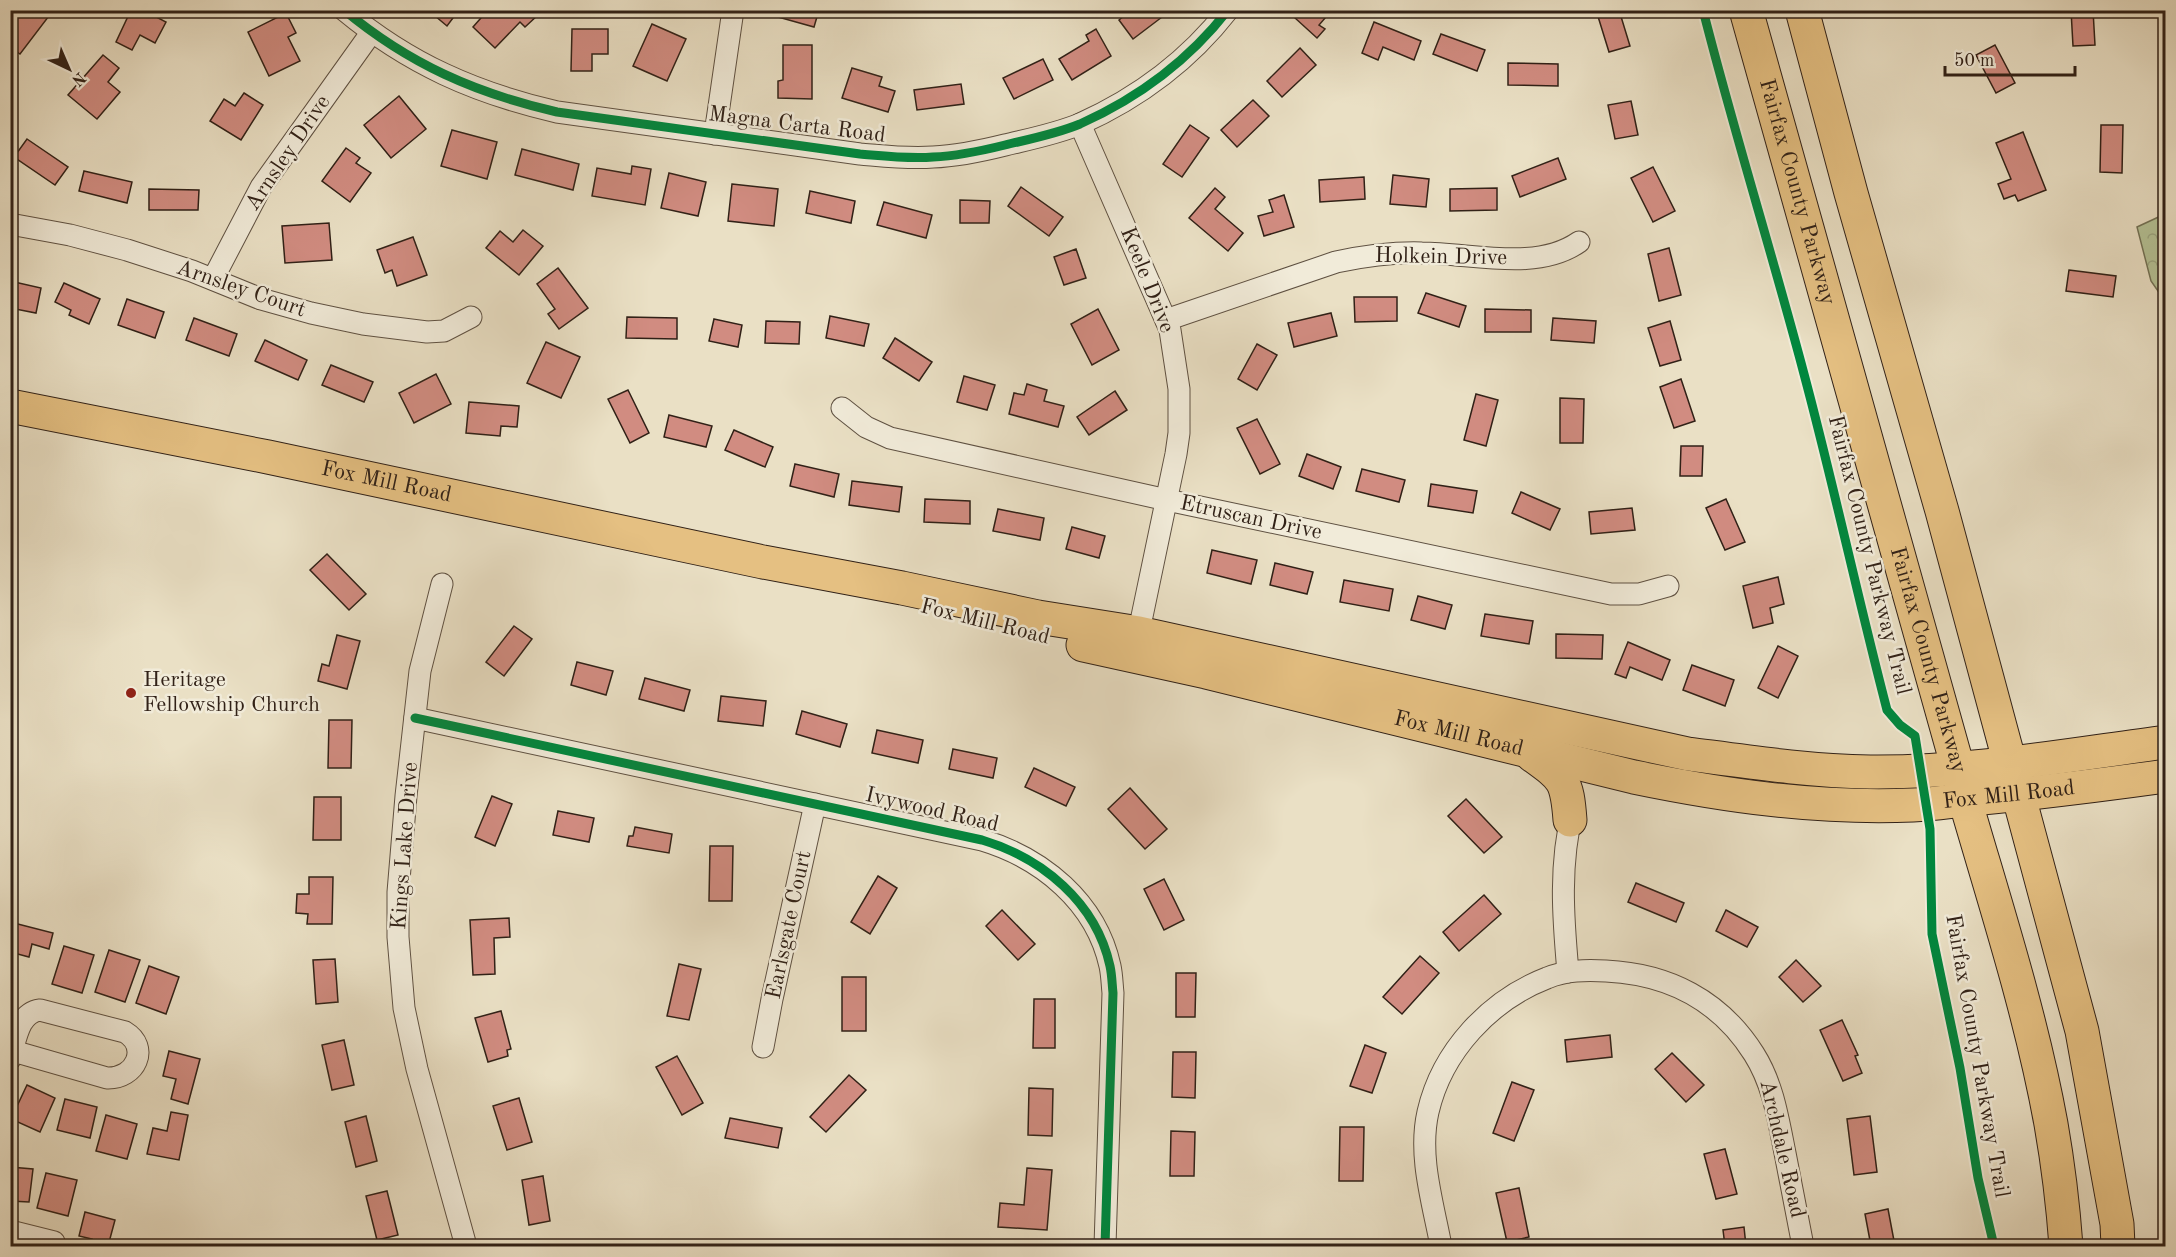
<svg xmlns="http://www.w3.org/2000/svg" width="2176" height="1257" font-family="'Old Standard TT',serif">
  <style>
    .forest { fill: url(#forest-crowns); stroke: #737256; stroke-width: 1.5 }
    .building { fill: #d18c81; stroke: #312117; stroke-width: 1.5 }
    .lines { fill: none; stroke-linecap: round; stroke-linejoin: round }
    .street-casing { stroke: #5f5142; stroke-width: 23 }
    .primary-casing { stroke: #312117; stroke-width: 35 }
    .highway-casing { stroke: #312117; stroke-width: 35 }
    .street { stroke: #f1ebd9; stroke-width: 21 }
    .primary { stroke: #e5c082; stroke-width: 33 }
    .highway { stroke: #e5c082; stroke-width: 33 }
    .cycleway-casing { stroke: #f1ebd9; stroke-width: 13 }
    .cycleway { stroke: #00873e; stroke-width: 9 }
    .poi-dot { fill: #8f2418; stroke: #f1ebd9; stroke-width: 2 }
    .labels { text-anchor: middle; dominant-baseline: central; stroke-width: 5; stroke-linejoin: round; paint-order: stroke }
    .street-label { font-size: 22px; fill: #312117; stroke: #f1ebd9 }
    .poi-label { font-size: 22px; fill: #312117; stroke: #f1ebd9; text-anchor: start }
  </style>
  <defs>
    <pattern id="forest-crowns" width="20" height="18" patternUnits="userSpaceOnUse" patternTransform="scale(1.5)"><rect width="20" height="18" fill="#b5c296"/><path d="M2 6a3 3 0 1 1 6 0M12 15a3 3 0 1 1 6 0" fill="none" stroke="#9ca681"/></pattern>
  </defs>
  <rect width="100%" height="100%" fill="#eae0c5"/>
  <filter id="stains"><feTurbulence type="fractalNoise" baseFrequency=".00333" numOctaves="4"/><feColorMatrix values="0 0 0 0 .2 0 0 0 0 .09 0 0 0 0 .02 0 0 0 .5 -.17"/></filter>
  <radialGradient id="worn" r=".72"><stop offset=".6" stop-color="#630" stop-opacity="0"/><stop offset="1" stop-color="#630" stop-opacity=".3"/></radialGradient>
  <!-- forest -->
  <polygon class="forest" points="2165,214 2165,301 2151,281 2137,227"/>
  <!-- building -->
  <g class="building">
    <polygon points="21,10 52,12 20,54 10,47 10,23"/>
    <polygon points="131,10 143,10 166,22 155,43 140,35 132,50 116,42"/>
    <polygon points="428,10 459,10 447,26"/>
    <polygon points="488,10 534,10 538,15 525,27 520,22 495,48 473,27"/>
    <polygon points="780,10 819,10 814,27 778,17"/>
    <polygon points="986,10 1003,10 988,16"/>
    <polygon points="1131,10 1170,10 1170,11 1133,39 1119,20"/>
    <polygon points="1301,10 1332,10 1319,25 1325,29 1317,38 1295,18"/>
    <polygon points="1596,10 1619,10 1630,46 1609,52"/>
    <polygon points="2071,10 2093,10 2095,45 2073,46"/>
    <polygon points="286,13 296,33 288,37 300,61 269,76 248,32"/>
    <polygon points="1374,22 1421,41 1414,60 1383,47 1378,60 1362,53"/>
    <polygon points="652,24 686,39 667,81 633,66"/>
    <polygon points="572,29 608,29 608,54 592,54 592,71 571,71"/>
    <polygon points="1096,29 1111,56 1072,80 1059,59 1089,41 1086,35"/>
    <polygon points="1441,34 1485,50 1477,71 1433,54"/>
    <polygon points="783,45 812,45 812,99 778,98 778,81 783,80"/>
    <polygon points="1995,45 2015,83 1996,93 1976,55"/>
    <polygon points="1300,48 1316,65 1282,97 1267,81"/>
    <polygon points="103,55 119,68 108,82 120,92 97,119 68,95"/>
    <polygon points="1043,59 1053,80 1014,99 1003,78"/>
    <polygon points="1508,63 1558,64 1558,86 1508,85"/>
    <polygon points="852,68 882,77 879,86 895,91 888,112 842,98"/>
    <polygon points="961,84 964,104 917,110 914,90"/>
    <polygon points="244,93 263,105 241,140 210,121 224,99 235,106"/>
    <polygon points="399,96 426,129 391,158 364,125"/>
    <polygon points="1253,100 1269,116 1237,147 1221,130"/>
    <polygon points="1631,101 1638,135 1615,139 1608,105"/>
    <polygon points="1190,125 1209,138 1182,177 1163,164"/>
    <polygon points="2101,125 2123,125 2122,173 2100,172"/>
    <polygon points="452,130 497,142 487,179 441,166"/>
    <polygon points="2023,132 2046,190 2018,201 2015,195 2004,199 1998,184 2011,179 1996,143"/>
    <polygon points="27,139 68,167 55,185 14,157"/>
    <polygon points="346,148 360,158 356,163 371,173 350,202 322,181"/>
    <polygon points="522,149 579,164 573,190 515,175"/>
    <polygon points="1558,158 1566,179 1520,197 1512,176"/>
    <polygon points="632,166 651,169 645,205 592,196 597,168 631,174"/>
    <polygon points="1653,167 1675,211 1653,222 1631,178"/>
    <polygon points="84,171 132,182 127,203 79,191"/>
    <polygon points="669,173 706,182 698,216 661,208"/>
    <polygon points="1393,175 1429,179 1426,207 1390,204"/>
    <polygon points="1364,177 1365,199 1320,202 1319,180"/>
    <polygon points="732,184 778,189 774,226 728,221"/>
    <polygon points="1021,187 1063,217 1049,236 1008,206"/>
    <polygon points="1215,188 1225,197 1215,209 1243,233 1228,251 1189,218"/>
    <polygon points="1497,188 1497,210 1450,211 1450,189"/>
    <polygon points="149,189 199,190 198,210 149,210"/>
    <polygon points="810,191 855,201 851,223 806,213"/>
    <polygon points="1284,195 1294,227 1264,236 1258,216 1273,212 1269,200"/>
    <polygon points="960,200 990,201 989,223 960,223"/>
    <polygon points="884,202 932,215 926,238 877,225"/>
    <polygon points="329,223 332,260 285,263 282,226"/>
    <polygon points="523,230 543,246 519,275 486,248 500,231 513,242"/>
    <polygon points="413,237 427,275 397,286 392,270 385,273 377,250"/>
    <polygon points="1669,248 1681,295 1659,301 1648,254"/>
    <polygon points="1076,249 1086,278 1064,285 1054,257"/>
    <polygon points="558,268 588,308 559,329 548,314 555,309 537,284"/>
    <polygon points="2069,270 2116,276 2113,297 2066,291"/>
    <polygon points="10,281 41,288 36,313 10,308"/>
    <polygon points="64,283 100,299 89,324 69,315 71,310 55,302"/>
    <polygon points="1426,293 1466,306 1459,327 1418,313"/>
    <polygon points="1354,297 1397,297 1397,321 1355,322"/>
    <polygon points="127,299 164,312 155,338 118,325"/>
    <polygon points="1098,309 1119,350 1092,365 1071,324"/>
    <polygon points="1485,309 1531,310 1531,332 1485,332"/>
    <polygon points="1331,313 1337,336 1294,347 1288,323"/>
    <polygon points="830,316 869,324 864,346 826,338"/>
    <polygon points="627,317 677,318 677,339 626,338"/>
    <polygon points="194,318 237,334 229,356 186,340"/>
    <polygon points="1553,318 1596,321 1594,343 1551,340"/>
    <polygon points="714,319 742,325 738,347 709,341"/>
    <polygon points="766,321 800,322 799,344 765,343"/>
    <polygon points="1670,321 1681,360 1660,366 1648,328"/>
    <polygon points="895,338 932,362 919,381 883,358"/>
    <polygon points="265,340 307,360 298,380 255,361"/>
    <polygon points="546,342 580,357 561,398 527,383"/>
    <polygon points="1257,344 1277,355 1257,390 1238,379"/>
    <polygon points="331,365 373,382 364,402 322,385"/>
    <polygon points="436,374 451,404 414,423 399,393"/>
    <polygon points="964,376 995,385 987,410 957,402"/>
    <polygon points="1681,379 1695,421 1674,428 1660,387"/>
    <polygon points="1027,384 1047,390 1044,401 1064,406 1058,427 1009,414 1014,393 1024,395"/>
    <polygon points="628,390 649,433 630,443 608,399"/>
    <polygon points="1115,391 1127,410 1089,435 1077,417"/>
    <polygon points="1476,394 1498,400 1486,446 1464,440"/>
    <polygon points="1560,398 1584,399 1583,443 1560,443"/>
    <polygon points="469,402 519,406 517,427 501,426 500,436 466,433"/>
    <polygon points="669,415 712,426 706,447 664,437"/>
    <polygon points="1257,419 1280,464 1260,474 1237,428"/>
    <polygon points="734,430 773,447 765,467 725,450"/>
    <polygon points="1681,446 1703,446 1702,476 1680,476"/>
    <polygon points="1307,454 1341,467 1333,489 1299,476"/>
    <polygon points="795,464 839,474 834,497 790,486"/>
    <polygon points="1362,469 1405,480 1399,502 1356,491"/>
    <polygon points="852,481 902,487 899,512 849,505"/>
    <polygon points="1431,484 1477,491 1473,513 1428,506"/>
    <polygon points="1521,492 1560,509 1550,530 1512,513"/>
    <polygon points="925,499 970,501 970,524 924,522"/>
    <polygon points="1726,499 1745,542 1725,550 1706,508"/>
    <polygon points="1632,508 1635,530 1591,534 1589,512"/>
    <polygon points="998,509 1044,518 1040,540 993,531"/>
    <polygon points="1072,527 1105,536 1099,558 1066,549"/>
    <polygon points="1212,550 1257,560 1251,584 1207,573"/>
    <polygon points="327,554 366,594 349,610 310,570"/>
    <polygon points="1275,563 1313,572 1307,594 1270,585"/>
    <polygon points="1778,577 1784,604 1770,608 1773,623 1753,628 1743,586"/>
    <polygon points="1344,580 1393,589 1389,611 1340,602"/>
    <polygon points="1418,596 1452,605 1445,629 1411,620"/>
    <polygon points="1485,614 1533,621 1529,644 1481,636"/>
    <polygon points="514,626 532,639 504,676 486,662"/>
    <polygon points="1556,634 1603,635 1602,659 1556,658"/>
    <polygon points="337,635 360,641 347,689 318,681 322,664 329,666"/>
    <polygon points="1628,642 1670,660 1662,680 1630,667 1626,678 1615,674"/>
    <polygon points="1778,646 1798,656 1778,698 1758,688"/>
    <polygon points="577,662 613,671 606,695 571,685"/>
    <polygon points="1692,665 1734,680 1725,706 1683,690"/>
    <polygon points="645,678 690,690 684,711 639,699"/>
    <polygon points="721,696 766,701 763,726 718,721"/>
    <polygon points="802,711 847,724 840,747 796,734"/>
    <polygon points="329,720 352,720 351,768 328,768"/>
    <polygon points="877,730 923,740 918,763 872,753"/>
    <polygon points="953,749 997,758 993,778 949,769"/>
    <polygon points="1034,768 1075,787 1066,806 1025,787"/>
    <polygon points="1130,788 1167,829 1145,849 1108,809"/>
    <polygon points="492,796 512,804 495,846 475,837"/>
    <polygon points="314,797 341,797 341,840 313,840"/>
    <polygon points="1466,799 1502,837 1484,853 1448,816"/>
    <polygon points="558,811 594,818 589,842 553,835"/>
    <polygon points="635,827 672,834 669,853 627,846 629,836 633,836"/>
    <polygon points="710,846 733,846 732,901 709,901"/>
    <polygon points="878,876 897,888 870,934 851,922"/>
    <polygon points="309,877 333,877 332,924 307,924 308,914 296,913 297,894 309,894"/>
    <polygon points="1164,879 1184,920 1164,930 1144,889"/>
    <polygon points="1636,883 1684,903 1676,922 1628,902"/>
    <polygon points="1484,895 1501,914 1459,951 1443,932"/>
    <polygon points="1002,910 1035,944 1018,960 986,926"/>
    <polygon points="1726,910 1758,927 1747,947 1716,931"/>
    <polygon points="509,918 510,937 494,938 495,974 473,975 470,920"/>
    <polygon points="10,922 53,933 49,949 32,944 29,957 10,952"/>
    <polygon points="64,946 94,955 82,993 52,984"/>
    <polygon points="109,950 140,960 125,1002 95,992"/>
    <polygon points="1420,956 1439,973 1402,1014 1383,997"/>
    <polygon points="335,959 338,1002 316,1004 313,960"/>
    <polygon points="1796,960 1821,986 1803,1002 1779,977"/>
    <polygon points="679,964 701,969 689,1020 667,1016"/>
    <polygon points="149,966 179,977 166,1014 136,1003"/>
    <polygon points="1176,973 1196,973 1195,1017 1176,1017"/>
    <rect x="842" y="977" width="24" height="54"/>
    <polygon points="1034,999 1055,999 1055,1048 1033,1048"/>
    <polygon points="501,1011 511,1049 507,1050 508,1056 488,1062 475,1018"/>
    <polygon points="1842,1020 1858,1055 1855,1056 1862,1073 1843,1081 1820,1030"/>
    <polygon points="1610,1035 1612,1057 1567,1062 1565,1040"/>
    <polygon points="344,1040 354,1085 332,1090 322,1045"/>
    <polygon points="1365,1045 1386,1053 1372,1093 1350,1086"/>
    <polygon points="169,1051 200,1059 188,1104 171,1099 176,1079 163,1076"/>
    <polygon points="1173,1052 1196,1052 1195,1098 1172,1097"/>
    <polygon points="1672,1053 1704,1085 1686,1102 1655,1069"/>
    <polygon points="677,1056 703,1103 682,1115 656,1067"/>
    <polygon points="849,1075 866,1090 826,1132 810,1117"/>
    <polygon points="1512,1082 1534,1090 1514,1141 1493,1133"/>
    <polygon points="27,1085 55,1098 40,1132 11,1119"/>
    <polygon points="1029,1088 1053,1089 1052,1136 1028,1135"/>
    <polygon points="519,1098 532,1142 507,1150 493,1106"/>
    <polygon points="65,1099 97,1107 90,1138 57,1130"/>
    <polygon points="171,1112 188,1115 179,1160 147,1154 153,1128 167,1131"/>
    <polygon points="106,1115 137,1124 127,1159 96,1151"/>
    <polygon points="366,1116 377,1161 356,1167 345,1122"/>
    <polygon points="1870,1116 1877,1172 1854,1175 1847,1119"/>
    <polygon points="730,1118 782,1128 778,1148 725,1138"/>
    <polygon points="1340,1127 1364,1127 1363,1181 1339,1181"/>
    <polygon points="1171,1131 1195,1132 1194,1176 1170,1176"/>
    <polygon points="1725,1149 1737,1194 1716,1199 1704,1154"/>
    <polygon points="10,1167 33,1169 29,1202 10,1201"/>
    <polygon points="1027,1168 1052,1170 1047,1230 998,1227 1000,1203 1024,1205"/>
    <polygon points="46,1173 77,1180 68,1216 37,1208"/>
    <polygon points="543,1176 550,1221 529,1225 522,1180"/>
    <polygon points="1519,1188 1529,1237 1507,1242 1496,1193"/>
    <polygon points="387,1191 398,1235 377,1240 366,1196"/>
    <polygon points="1888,1209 1895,1246 1871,1246 1865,1214"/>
    <polygon points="85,1212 115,1220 108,1246 90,1246 92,1239 79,1236"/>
    <polygon points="1744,1227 1746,1246 1725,1246 1723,1230"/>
  </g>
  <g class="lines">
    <defs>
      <g id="street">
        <path d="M344,10c65,54 131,83 213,102l303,42c24,2 49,5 73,3 25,-1 48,-6 72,-12 25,-6 51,-11 75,-21 58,-26 109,-64 148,-114"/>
        <polyline points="1080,124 1170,330 1179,389 1179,433 1176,454 1136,645"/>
        <polyline points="715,134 733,10"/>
        <polyline points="10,224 70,235 127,250 192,271 261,299 311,313 363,324 427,332 444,331 471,317"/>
        <polyline points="213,279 261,187 371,33"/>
        <path d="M1166,320l170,-58c29,-6 57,-10 86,-9 50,0 114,19 157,-11"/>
        <polyline points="842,408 866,427 890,438 1167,500 1611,594 1639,594 1668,586"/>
        <polyline points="442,584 420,671 406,796 398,892 398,937 404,1008 417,1069 466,1246"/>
        <path d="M415,718l567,122c60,18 114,62 128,126 2,9 2,18 3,27l-8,253"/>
        <path d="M1568,972c-5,-55 -9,-108 5,-163"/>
        <polyline points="763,1047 772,999 815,804"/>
        <path d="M10,1059c6,-19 8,-46 30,-49l85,22c25,15 11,47 -18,46l-94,-27"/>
        <polyline points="10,1231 54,1242"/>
        <path d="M1441,1246c-8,-43 -23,-90 -13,-134 14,-61 62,-112 119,-134 19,-8 39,-8 59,-7 62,3 114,29 148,83 19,30 24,64 31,99 6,31 12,62 18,93"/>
      </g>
      <g id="primary">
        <path id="s1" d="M10,406l258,51 495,105 139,26 136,29 101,16 549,121c61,8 121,17 182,18 99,1 198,-17 296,-30"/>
        <path id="s2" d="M1083,645l123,27 428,105c92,19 185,32 279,28 20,-1 39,-4 59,-6 65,-6 129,-14 194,-23"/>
        <path d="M1532,755c32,23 35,25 38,65"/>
      </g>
      <g id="highway">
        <path id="s3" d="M1746,10l212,758 7,32c31,107 66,214 86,324 7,40 12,81 15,122"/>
        <polyline points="1802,10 1851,193 1942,511 2082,1031 2117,1224 2118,1246"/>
      </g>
    </defs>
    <!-- street casing -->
    <use href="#street" class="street-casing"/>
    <!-- primary casing -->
    <use href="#primary" class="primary-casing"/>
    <!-- highway casing -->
    <use href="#highway" class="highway-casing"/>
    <!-- street -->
    <use href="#street" class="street"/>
    <!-- primary -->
    <use href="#primary" class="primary"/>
    <!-- highway -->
    <use href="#highway" class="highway"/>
    <defs>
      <g id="cycleway">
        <path d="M344,10c65,54 131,83 213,102l303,42c24,2 49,5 73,3 25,-1 48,-6 72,-12 25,-6 51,-11 75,-21 58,-26 109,-64 148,-114"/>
        <path d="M1703,10c31,122 69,243 101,364 30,112 54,225 83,336l13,15 15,11 15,93 2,105 28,134 18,110 16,68"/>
        <path d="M415,718l567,122c60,18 114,62 128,126 2,9 2,18 3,27l-8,253"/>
      </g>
    </defs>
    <!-- cycleway casing -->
    <use href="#cycleway" class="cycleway-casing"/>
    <!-- cycleway -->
    <use href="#cycleway" class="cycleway"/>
  </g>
  <!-- markers -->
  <circle class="poi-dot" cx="131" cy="693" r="6"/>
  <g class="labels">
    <!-- street labels -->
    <g class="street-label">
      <text transform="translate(797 125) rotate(7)">Magna Carta Road</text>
      <text transform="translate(288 153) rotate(-56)">Arnsley Drive</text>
      <text stroke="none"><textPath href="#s3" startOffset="189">Fairfax County Parkway</textPath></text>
      <text transform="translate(1441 257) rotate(1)">Holkein Drive</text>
      <text transform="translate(1147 280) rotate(68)">Keele Drive</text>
      <text transform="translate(241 289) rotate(19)">Arnsley Court</text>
      <text stroke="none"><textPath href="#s1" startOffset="384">Fox Mill Road</textPath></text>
      <text transform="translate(1251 518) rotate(12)">Etruscan Drive</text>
      <text transform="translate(1869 555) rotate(76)">Fairfax County Parkway Trail</text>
      <text transform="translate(985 622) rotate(14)">Fox Mill Road</text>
      <text stroke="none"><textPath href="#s3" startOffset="675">Fairfax County Parkway</textPath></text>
      <text stroke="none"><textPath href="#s2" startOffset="386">Fox Mill Road</textPath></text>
      <text stroke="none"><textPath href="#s2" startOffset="944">Fox Mill Road</textPath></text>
      <text transform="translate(932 810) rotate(13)">Ivywood Road</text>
      <text transform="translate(405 846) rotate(-86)">Kings Lake Drive</text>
      <text transform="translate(789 925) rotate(-78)">Earlsgate Court</text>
      <text transform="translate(1977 1056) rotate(80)">Fairfax County Parkway Trail</text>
      <text transform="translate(1782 1149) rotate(77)">Archdale Road</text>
    </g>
    <!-- poi labels -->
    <g class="poi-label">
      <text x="143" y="680">Heritage<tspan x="143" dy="25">Fellowship Church</tspan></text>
    </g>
  </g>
  <!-- margin -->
  <rect width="2176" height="1257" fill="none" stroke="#eae0c5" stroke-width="36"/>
  <rect x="12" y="12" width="2152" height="1233" fill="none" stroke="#312117" stroke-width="3"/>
  <rect x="18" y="18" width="2140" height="1221" fill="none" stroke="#312117" stroke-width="1.5"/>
  <!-- north arrow -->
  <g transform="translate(69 69) rotate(136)" stroke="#f1ebd9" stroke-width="4.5" paint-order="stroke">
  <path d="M0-4.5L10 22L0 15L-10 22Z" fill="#312117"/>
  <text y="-9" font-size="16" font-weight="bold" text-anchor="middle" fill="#312117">N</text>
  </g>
  <!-- scale -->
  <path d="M1945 66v9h130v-9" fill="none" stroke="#312117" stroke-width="3"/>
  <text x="1954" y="66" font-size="18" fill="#312117" stroke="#f1ebd9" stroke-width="4.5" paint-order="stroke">50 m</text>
  <rect width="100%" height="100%" filter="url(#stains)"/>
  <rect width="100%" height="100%" fill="url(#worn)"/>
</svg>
